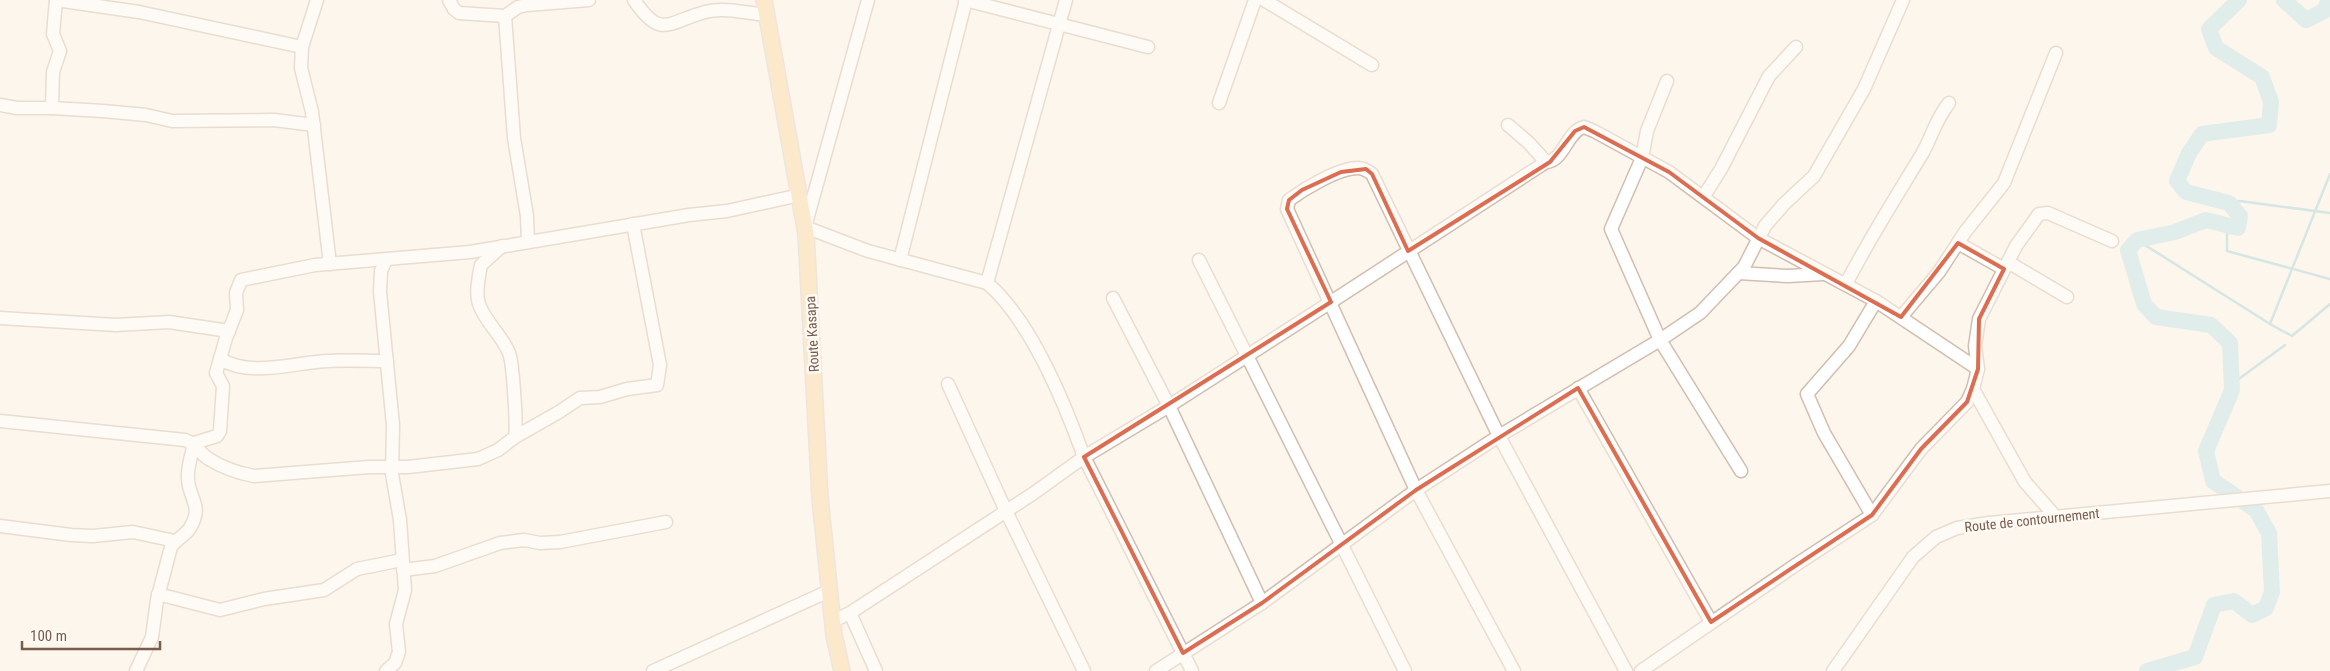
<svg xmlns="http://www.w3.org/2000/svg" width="2330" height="671" font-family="'Roboto Condensed',sans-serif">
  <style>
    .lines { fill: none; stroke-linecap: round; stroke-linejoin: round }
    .stream { stroke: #a5d3da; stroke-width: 2.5 }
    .river { stroke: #bfe3e8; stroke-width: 16 }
    .minor-casing { stroke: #d1beb0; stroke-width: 15 }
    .major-casing { stroke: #dad1cd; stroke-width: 18 }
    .minor { stroke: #fff; stroke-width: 12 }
    .major { stroke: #fbd9a5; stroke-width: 15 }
    .marked { fill: none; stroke: #dc6d51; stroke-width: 4; stroke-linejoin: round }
    .labels { text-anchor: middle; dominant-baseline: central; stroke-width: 5; stroke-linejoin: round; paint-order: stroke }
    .street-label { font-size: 14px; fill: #7a5c4d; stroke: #fffaf3 }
  </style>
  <rect width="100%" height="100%" fill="#fdf6ec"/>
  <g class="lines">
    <!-- stream -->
    <g class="stream">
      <polyline points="2330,174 2270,324 2292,336 2330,304"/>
      <polyline points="2229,203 2240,201 2330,213"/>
      <polyline points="2227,225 2227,251 2330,279"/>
      <polyline points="2137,240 2270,324"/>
      <polyline points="2232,384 2285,345"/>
    </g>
    <!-- river -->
    <g class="river">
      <polyline points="2284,0 2306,20 2324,11 2329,0"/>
      <polyline points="2147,671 2195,657 2214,605 2234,601 2252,615 2266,608 2272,592 2269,533 2256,510 2213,481 2206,451 2232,390 2230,343 2211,325 2156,317 2144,304 2128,250 2137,240 2175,232 2206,220 2238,228 2240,216 2229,203 2186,192 2177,181 2189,153 2202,134 2269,125 2271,102 2262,77 2216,48 2209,29 2239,0"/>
    </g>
    <defs>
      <g id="minor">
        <polyline points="317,0 302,47 301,68 312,112 330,264"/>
        <polyline points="449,0 454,9 459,13 505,16 518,7 527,5 589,0"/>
        <path d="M634,0c27,40 34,22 71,12 19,-5 42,1 61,3"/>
        <path d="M868,0l-63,227 63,24 119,32c43,36 78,121 97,174l108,214"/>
        <polyline points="965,0 1148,47"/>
        <polyline points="1264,0 1372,65"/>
        <polyline points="505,16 514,138 527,216 528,242"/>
        <polyline points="1667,81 1647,131 1642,158 1611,229 1660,340 1741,471"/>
        <polyline points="1219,103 1255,0"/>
        <polyline points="0,105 17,108 52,108 103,111 146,115 172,121 274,120 314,125"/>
        <polyline points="52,108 53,72 60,51 53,34 56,0 139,12 302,47"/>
        <path d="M1508,125l21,18 17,19c18,-1 21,-31 38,-35l10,4 75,41 89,66 118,63 102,68"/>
        <polyline points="1704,196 1721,169 1769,76 1796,47"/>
        <polyline points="1958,243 2004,269"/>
        <path d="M502,246l-21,19c-2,11 -6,28 -2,39 6,18 23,31 30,49 4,9 8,73 6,84"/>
        <polyline points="386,260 381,271 380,292 393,425 392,474 400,520 405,590 396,624 399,652 395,663 386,671"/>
        <polyline points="900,260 966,0"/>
        <polyline points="1199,260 1405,671"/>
        <polyline points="2008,262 2067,297"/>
        <polyline points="1738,273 1788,276 1823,274"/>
        <polyline points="987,283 1066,0"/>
        <path d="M1846,284c23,-45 50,-87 76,-130 11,-19 12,-32 27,-51"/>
        <polyline points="1113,298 1169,406 1262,603"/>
        <polyline points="1901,317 1939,272 1965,232 2004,183 2056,53"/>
        <polyline points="0,318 116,325 169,322 229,331"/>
        <path d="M220,359c32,19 75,3 109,2 20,-1 39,0 58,0"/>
        <polyline points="948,384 1006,511 1084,671"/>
        <polyline points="1578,388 1711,622"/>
        <polyline points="1973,389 2025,482 2055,516"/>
        <path d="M0,421l185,19c12,4 14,13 24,19 14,9 29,14 45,17l115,-9h39l70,-8 20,-9 17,-13 44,-25 21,-14 20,-1 27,-8 30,-4 3,-20 -27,-141"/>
        <polyline points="1872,515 1824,433 1807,394 1849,346 1876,301"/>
        <polyline points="0,526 71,535 93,536 133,532 175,541"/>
        <polyline points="403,570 435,566 500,543 524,540 540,543 560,542 666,522"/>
        <polyline points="158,594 220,610 264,599 324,590 357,569 402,560"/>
        <polyline points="850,613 876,671"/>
        <polyline points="833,621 850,613 1034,493 1084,457 1169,406 1331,302 1546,162"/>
        <path d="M136,671l16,-34 5,-37 14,-53c5,-8 14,-11 19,-19 14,-23 -2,-30 -2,-50 -1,-11 4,-24 6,-35l23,-7 3,-5 3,-45 -7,-13 10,-35 11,-28 -1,-17 5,-13 74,-15 155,-13 219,-37 38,-4 73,-16"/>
        <polyline points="653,671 829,591"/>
        <polyline points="1156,671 1262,603 1416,490 1499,436 1660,340 1700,313 1744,267 1765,226 1784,204 1814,176 1864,89 1903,0"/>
        <path d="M1514,671l-98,-181 -129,-281 2,-9c15,-11 49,-32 69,-32 6,0 10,3 14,6l127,262 127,235"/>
        <polyline points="1641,671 1797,564 1872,515 1921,449 1967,402 1973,389 1978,369 1975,346 1979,319 2016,246 2039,214 2048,213 2112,241"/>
        <polyline points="1833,671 1913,557 1936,537 1957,528 1989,523 2330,491"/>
      </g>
      <polyline id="major" points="764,0 806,234 820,498 834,635 842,671"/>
    </defs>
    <!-- minor casing -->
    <use href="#minor" class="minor-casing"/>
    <!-- major casing -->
    <use href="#major" class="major-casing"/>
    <!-- minor -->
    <use href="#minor" class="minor"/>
    <!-- major -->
    <use href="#major" class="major"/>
  </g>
  <!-- marked area -->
  <path d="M0 0H2330V671H0ZM1584,127l85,45 89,66 143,79 57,-74 46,26 -25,50 -1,50 -11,33 -46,47 -49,66 -161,107 -133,-234 -162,102 -154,113 -79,50 -99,-196 247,-155 -44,-93 2,-9 13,-10 39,-18 25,-3 6,5 36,77 142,-89 25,-31z" fill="#fdf6ec" fill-opacity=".55" fill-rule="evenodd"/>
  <path class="marked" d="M1584,127l85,45 89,66 143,79 57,-74 46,26 -25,50 -1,50 -11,33 -46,47 -49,66 -161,107 -133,-234 -162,102 -154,113 -79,50 -99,-196 247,-155 -44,-93 2,-9 13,-10 39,-18 25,-3 6,5 36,77 142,-89 25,-31z"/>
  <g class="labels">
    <!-- street labels -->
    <g class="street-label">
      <text transform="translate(812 334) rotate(-93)">Route Kasapa</text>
      <text transform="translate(2032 520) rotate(-6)">Route de contournement</text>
    </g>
  </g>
  <!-- scale -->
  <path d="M22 641v8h138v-8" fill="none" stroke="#7a5c4d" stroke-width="2.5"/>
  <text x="30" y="641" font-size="15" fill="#7a5c4d" stroke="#fffaf3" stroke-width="4" paint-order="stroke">100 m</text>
</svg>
